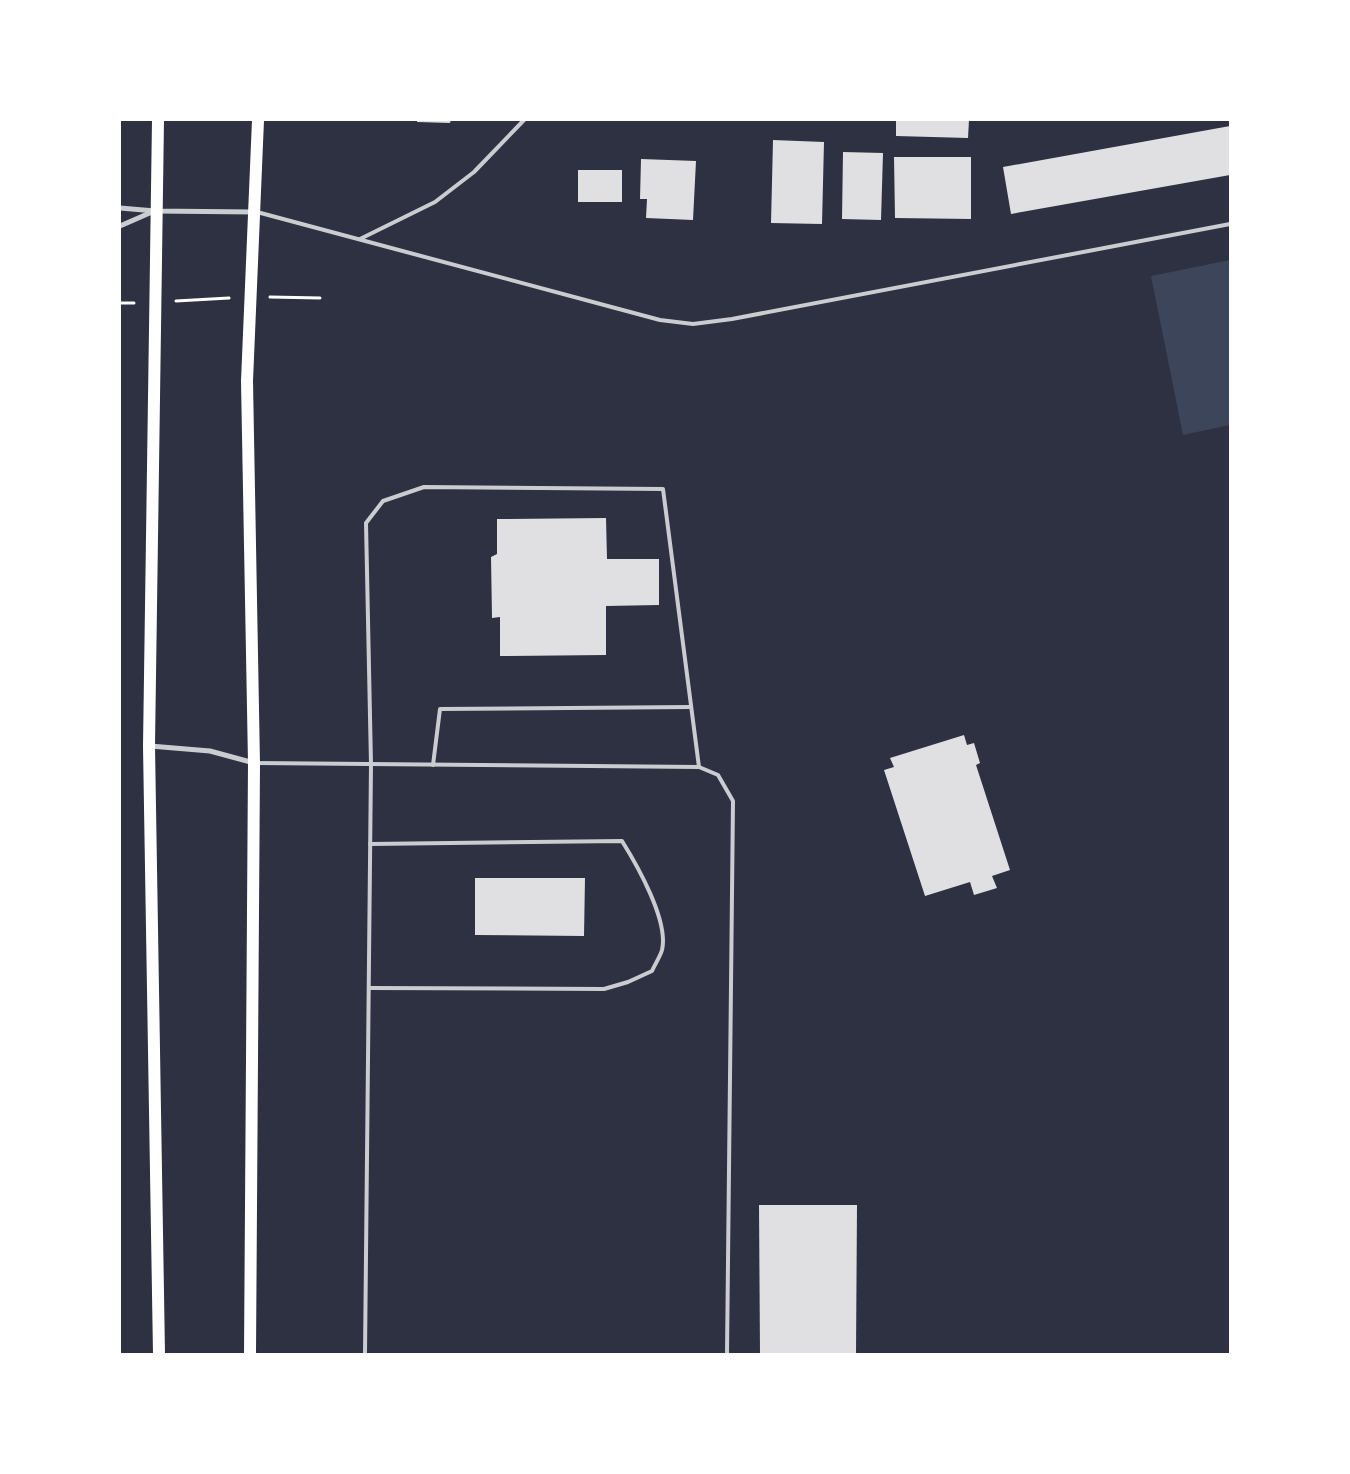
<svg xmlns="http://www.w3.org/2000/svg" width="1350" height="1474" font-family="'Exo 2',sans-serif">
  <style>
    .green { fill: #3c4559 }
    .building { fill: #e0e0e3 }
    .lines { fill: none; stroke-linecap: round; stroke-linejoin: round }
    .path { stroke: #fff; stroke-width: 3 }
    .service { stroke: #caccd0; stroke-width: 4 }
    .minor { stroke: #caccd0; stroke-width: 5 }
    .primary { stroke: #fff; stroke-width: 12 }
  </style>
  <rect width="100%" height="100%" fill="#2d3142"/>
  <!-- green -->
  <polygon class="green" points="1230,260 1230,425 1183,435 1151,276"/>
  <!-- building -->
  <g class="building">
    <polygon points="417,120 451,120 450,123 417,122"/>
    <polygon points="896,120 969,120 968,138 896,136"/>
    <polygon points="1230,126 1230,175 1011,214 1003,167"/>
    <polygon points="773,140 824,142 822,224 771,223"/>
    <polygon points="843,152 883,153 881,220 842,219"/>
    <polygon points="894,157 971,157 971,219 895,218"/>
    <polygon points="641,159 696,161 693,220 646,218 647,199 640,199"/>
    <rect x="578" y="170" width="44" height="32"/>
    <polygon points="606,518 607,559 659,559 659,605 606,606 606,655 500,656 500,617 492,618 491,557 497,554 497,519"/>
    <polygon points="964,735 967,745 974,743 980,763 976,765 1010,870 992,876 997,888 974,895 970,882 925,896 884,770 894,767 890,758"/>
    <polygon points="475,878 585,878 584,936 475,935"/>
    <polygon points="759,1205 857,1205 856,1354 760,1354"/>
  </g>
  <g class="lines">
    <!-- path -->
    <g class="path">
      <polyline points="270,297 320,298"/>
      <polyline points="176,301 229,298"/>
      <polyline points="120,303 134,303"/>
    </g>
    <!-- service -->
    <g class="service">
      <polyline points="257,212 660,320 693,324 732,319 1230,224"/>
      <polyline points="360,239 435,202 474,172 524,120"/>
      <polyline points="255,763 699,767 718,775 733,801 727,1354"/>
      <polyline points="433,765 440,709 691,707"/>
      <path d="M369,988l235,1 24,-7 24,-11c3,-7 8,-14 10,-21 7,-29 -25,-85 -40,-109l-252,3"/>
      <polyline points="365,1354 371,764 366,523 383,501 424,487 663,489 699,767"/>
    </g>
    <!-- minor -->
    <g class="minor">
      <polyline points="120,208 155,211 254,212"/>
      <polyline points="120,226 152,212"/>
      <polyline points="150,746 210,751 254,763"/>
    </g>
    <!-- primary -->
    <g class="primary">
      <polyline points="158,120 149,746 159,1354"/>
      <polyline points="250,1354 254,763 247,381 258,120"/>
    </g>
  </g>
  <!-- border -->
  <rect width="1350" height="1474" fill="none" stroke="#ffffff" stroke-width="242"/>
</svg>
